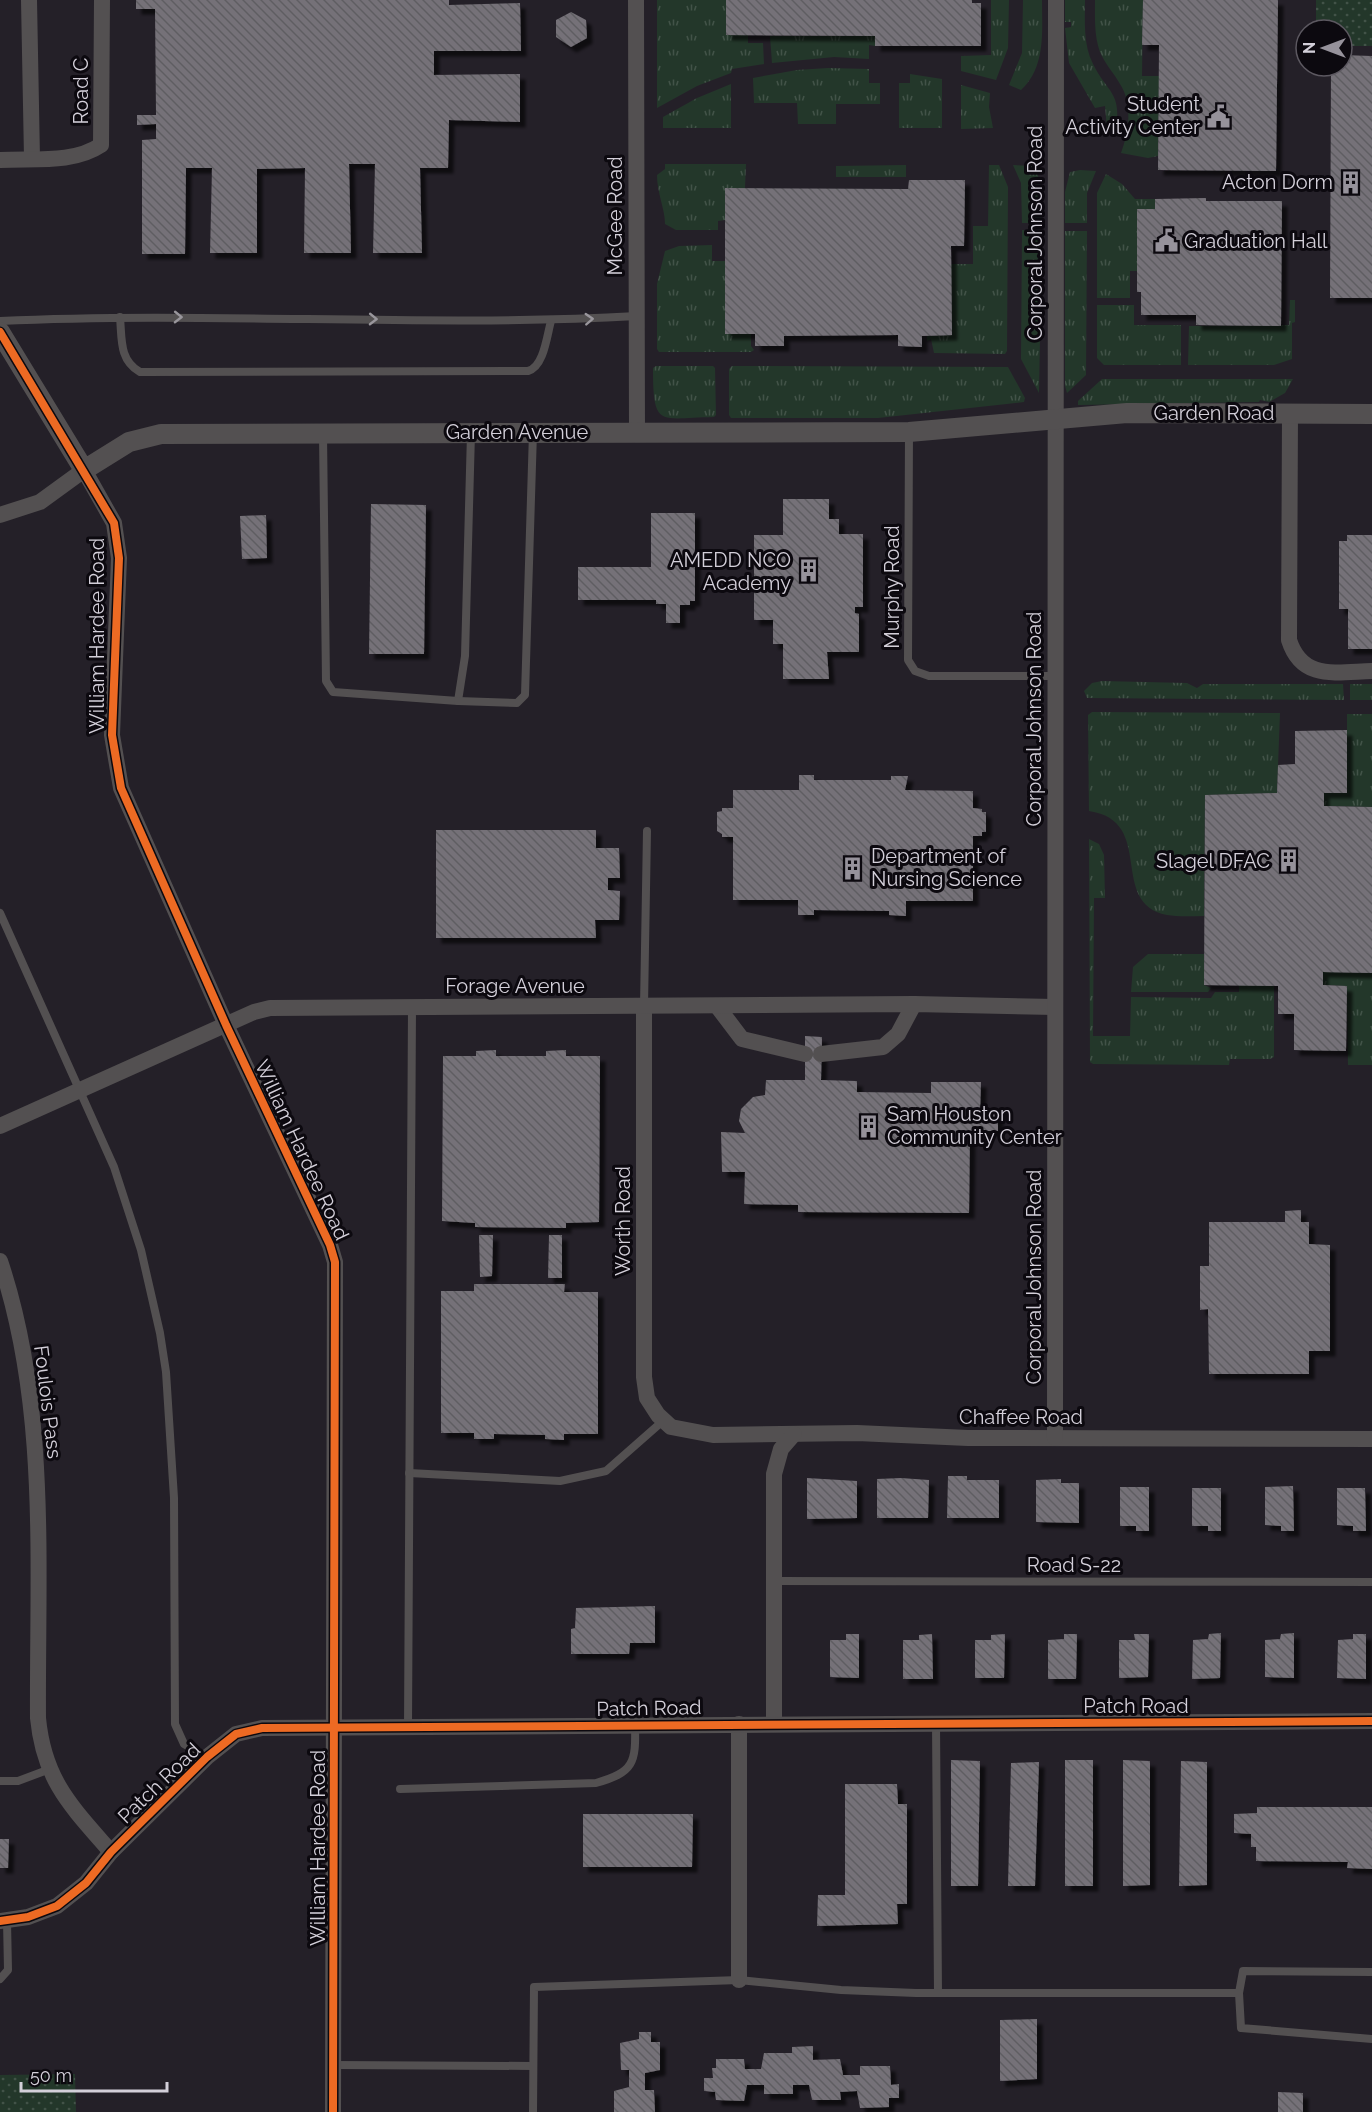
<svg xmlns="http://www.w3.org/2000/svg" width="1372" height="2112" font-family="Raleway,sans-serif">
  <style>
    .grass { fill: url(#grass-tufts) }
    .park { fill: url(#park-dots) }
    .building { fill: url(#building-back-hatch); filter: url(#shadow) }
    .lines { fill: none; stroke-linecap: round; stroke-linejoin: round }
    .service { stroke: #535051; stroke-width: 8 }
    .minor { stroke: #535051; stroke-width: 16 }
    .tertiary { stroke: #535051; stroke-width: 20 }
    .cycleway-casing { stroke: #0c090f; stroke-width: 11 }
    .cycleway { stroke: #ed6a23; stroke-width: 8 }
    .oneway { stroke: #99969c }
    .labels { text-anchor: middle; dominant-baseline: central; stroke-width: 6; stroke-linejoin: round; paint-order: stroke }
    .street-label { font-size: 20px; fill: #d3cfd9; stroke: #0c090f }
    .poi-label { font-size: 20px; fill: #d3cfd9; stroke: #0c090f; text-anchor: end }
  </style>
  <defs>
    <pattern id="grass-tufts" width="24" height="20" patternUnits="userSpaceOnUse" patternTransform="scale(1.5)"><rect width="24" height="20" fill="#23372a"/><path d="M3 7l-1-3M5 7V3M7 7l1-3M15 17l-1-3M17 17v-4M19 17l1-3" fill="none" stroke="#425348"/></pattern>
    <pattern id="park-dots" width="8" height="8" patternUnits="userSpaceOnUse" patternTransform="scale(1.5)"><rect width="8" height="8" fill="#23372a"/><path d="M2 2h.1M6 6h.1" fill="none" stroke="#425348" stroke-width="1.8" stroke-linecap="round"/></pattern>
    <pattern id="building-back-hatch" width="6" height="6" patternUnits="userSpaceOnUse" patternTransform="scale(1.5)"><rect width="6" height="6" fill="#757178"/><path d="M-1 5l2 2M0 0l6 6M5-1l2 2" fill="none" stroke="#5f5d62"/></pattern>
    <filter id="shadow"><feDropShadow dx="5.5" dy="5.5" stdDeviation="1.5" flood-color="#0009"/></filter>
  </defs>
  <rect width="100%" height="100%" fill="#242028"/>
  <!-- grass -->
  <g class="grass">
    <polygon points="657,0 726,0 726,35 748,35 748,43 763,43 764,64 732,69 731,73 697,86 657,108"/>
    <polygon points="991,0 1009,0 1008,48 996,80 961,71 961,56 991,55"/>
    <path d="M1023,0h19c0,31 4,67 -21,90l-12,-5 13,-32z"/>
    <path d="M1065,0h20c0,22 -2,44 8,64 14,29 29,27 23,67l-9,-2 -2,-23 -10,2 -26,-45 -4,-35 6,-1v-5h-6z"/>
    <path d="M1095,0h48l-1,76h17l-1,80 -10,2 -27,-5c8,-21 12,-49 -1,-69 -6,-11 -15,-20 -20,-32 -6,-16 -5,-35 -5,-52z"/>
    <polygon points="770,36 875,36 875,46 869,45 869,59 834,57 772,63"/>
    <polygon points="828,68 869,69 869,83 880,83 880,104 836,104 836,124 798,124 797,103 754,103 753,78 797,70"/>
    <polygon points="910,74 942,79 942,128 899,128 899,83 910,83"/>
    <polygon points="731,84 731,128 663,128 663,117 697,98"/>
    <polygon points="961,85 990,93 989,107 993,128 961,129"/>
    <path d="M665,164h81l-1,24 -20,32 -7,1v9h-42l-11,-6c0,-15 -8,-31 -8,-49l8,-6z"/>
    <polygon points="906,165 906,177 836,177 836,166"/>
    <polygon points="989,165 999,165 1008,187 1007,351 1005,354 934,353 931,339 927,341 927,336 952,335 951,264 973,264 973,226 988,226"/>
    <path d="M1013,165l21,1c9,18 8,37 8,57h-20l-1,-40z"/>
    <polygon points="1080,170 1096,171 1087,193 1087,223 1065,223 1065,192 1070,172"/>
    <polygon points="1106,174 1122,184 1135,199 1155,199 1155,209 1137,210 1137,271 1130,271 1130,298 1097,298 1097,193"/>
    <polygon points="1022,230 1042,231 1039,393 1021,359"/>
    <polygon points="1065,231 1087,231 1086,375 1067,393 1065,386"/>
    <polygon points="712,245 712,261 725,261 725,334 751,334 751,346 754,350 751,352 659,352 657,349 657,284 665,251 679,246"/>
    <polygon points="1290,300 1295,300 1295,322 1292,323 1292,359 1274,365 1188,365 1189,326 1289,325"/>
    <polygon points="1097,305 1134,305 1134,325 1181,325 1181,365 1104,365 1097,358"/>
    <path d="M656,366h57l2,2 1,47 -2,2c-55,1 -61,12 -61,-49z"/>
    <polygon points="732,366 1008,367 1025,398 1024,402 878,418 731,418 729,415 729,369"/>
    <polygon points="1102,379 1293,379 1285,393 1269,402 1260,400 1259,402 1078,405 1078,401"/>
    <polygon points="1102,681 1187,683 1197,688 1203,684 1343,684 1344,700 1087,698 1084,691 1092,683"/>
    <rect x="1350" y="684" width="22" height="16"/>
    <path d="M1092,712l188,1 -3,80 -72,2 -1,121c-12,0 -25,1 -37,-1 -60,-12 -10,-94 -78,-104l-1,-96z"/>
    <polygon points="1347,714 1372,714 1372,807 1324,806 1324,793 1347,793"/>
    <polygon points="1089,839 1099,844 1104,855 1105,898 1094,898 1093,1036 1130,1036 1131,997 1211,998 1215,992 1239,992 1239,984 1274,986 1274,1057 1270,1059 1230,1059 1229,1065 1093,1064 1090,1062"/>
    <polygon points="1148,954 1204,954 1204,985 1211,988 1208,992 1131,992 1133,967"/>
    <polygon points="1323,972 1372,973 1372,1065 1348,1065 1347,986 1323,985"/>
  </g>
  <!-- park -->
  <g class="park">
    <polygon points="1316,0 1372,0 1372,46 1342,46 1342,30 1316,30"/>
    <polygon points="75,2074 76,2112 0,2112 0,2075"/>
  </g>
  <!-- building -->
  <g class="building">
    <polygon points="136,0 449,0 449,5 520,3 521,51 434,51 434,75 520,74 520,122 449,120 448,168 420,168 422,253 373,253 375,164 349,164 351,253 304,253 305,168 257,169 257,253 210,253 212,168 186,168 185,254 142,254 142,140 156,139 156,124 137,125 137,115 156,115 155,9 136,9"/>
    <polygon points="726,0 972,0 972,3 981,3 981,46 875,46 875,36 726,35"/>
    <polygon points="1143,0 1278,0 1276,171 1158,170 1159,45 1142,45"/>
    <polygon points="571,12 586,20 587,38 571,47 556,37 556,20"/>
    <polygon points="1342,55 1372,56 1372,298 1330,298 1331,66 1342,66"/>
    <polygon points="909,180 965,180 964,246 951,246 952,335 922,336 922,347 898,346 898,335 784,336 784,346 755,346 755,334 725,334 725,188 908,189"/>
    <polygon points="1206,198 1206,201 1282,201 1281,326 1196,325 1196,315 1141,315 1141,292 1137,292 1137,209 1155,209 1155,199"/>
    <polygon points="783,499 829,499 829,519 839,519 839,534 863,534 863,607 855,607 855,613 859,614 859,652 827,652 829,679 783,679 783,644 773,644 773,620 754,620 754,535 783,535"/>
    <polygon points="371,504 426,505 424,654 369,654"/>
    <polygon points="651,513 695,513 695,601 690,601 690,605 680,605 680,623 666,623 666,604 656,604 656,600 578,600 578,567 651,567"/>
    <polygon points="266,515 267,558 242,559 240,516"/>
    <polygon points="1347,535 1372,535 1372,649 1348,649 1348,609 1339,609 1339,541 1347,541"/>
    <polygon points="1347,730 1347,793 1324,793 1324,806 1372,807 1372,973 1323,972 1323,985 1347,986 1346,1051 1294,1050 1294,1014 1278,1014 1278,986 1204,985 1205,795 1277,793 1278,765 1295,764 1295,731"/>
    <polygon points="799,775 814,775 814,780 891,780 891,776 908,776 905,790 973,791 973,808 982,809 982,812 986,812 986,832 982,832 982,836 973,836 973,901 906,901 906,916 889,915 889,911 814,910 814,915 798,915 798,900 733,900 733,837 722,837 722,834 717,831 717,812 722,811 722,808 733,808 733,790 799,790"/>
    <polygon points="436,830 596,830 596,848 619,848 620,878 608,878 608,890 620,891 619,920 595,920 596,938 436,938"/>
    <polygon points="805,1036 822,1037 821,1080 857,1081 857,1092 931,1093 931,1082 981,1082 980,1113 998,1112 998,1131 970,1131 969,1213 798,1212 798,1205 744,1204 745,1172 722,1172 721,1132 745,1133 739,1121 741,1109 753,1097 765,1095 766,1080 805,1080"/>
    <polygon points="496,1050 496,1056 546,1056 546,1051 566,1050 566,1056 600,1056 599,1222 566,1223 566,1228 475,1227 475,1223 442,1221 443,1056 476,1056 476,1051"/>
    <polygon points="1301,1210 1301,1222 1309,1222 1309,1244 1330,1245 1330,1351 1309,1351 1309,1374 1209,1374 1208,1309 1200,1310 1200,1266 1209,1266 1209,1222 1285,1222 1285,1211"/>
    <polygon points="479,1235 493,1235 492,1276 480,1277"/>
    <polygon points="549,1235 562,1235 562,1278 548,1278"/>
    <polygon points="474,1284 565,1284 564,1292 598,1292 598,1434 564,1434 564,1440 545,1439 545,1435 494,1434 494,1439 474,1439 474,1433 441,1433 441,1291 474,1291"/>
    <polygon points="948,1476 967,1476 967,1480 999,1480 999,1518 947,1518"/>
    <polygon points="807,1478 857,1481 857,1518 807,1519"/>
    <polygon points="901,1478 929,1480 928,1518 877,1518 877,1479"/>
    <polygon points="1061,1479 1061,1483 1079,1483 1079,1523 1036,1522 1036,1480"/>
    <polygon points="1293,1486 1294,1531 1281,1531 1281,1526 1265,1525 1265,1487"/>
    <polygon points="1120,1487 1149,1487 1149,1531 1136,1531 1136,1526 1120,1526"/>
    <polygon points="1192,1488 1221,1488 1221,1531 1208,1531 1208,1526 1192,1526"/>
    <polygon points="1337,1488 1365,1488 1366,1531 1353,1531 1353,1526 1337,1525"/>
    <polygon points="655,1606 655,1643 630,1643 629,1654 571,1654 571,1629 575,1628 576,1608"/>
    <polygon points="1221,1633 1220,1678 1192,1679 1193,1640 1208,1639 1209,1634"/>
    <polygon points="1294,1633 1294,1678 1265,1677 1265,1640 1280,1639 1281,1634"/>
    <polygon points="846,1634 859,1634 859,1678 830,1677 830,1640 846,1640"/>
    <polygon points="932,1634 933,1679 903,1679 903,1640 919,1640 919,1635"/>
    <polygon points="1005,1634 1004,1678 975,1678 975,1640 991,1640 991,1635"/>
    <polygon points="1064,1634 1077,1634 1076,1679 1048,1679 1048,1640 1064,1639"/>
    <polygon points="1134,1634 1149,1634 1148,1677 1119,1678 1119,1640 1135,1640"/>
    <polygon points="1353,1634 1366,1634 1366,1679 1337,1678 1338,1640 1353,1639"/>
    <polygon points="951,1760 980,1761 978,1886 951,1886"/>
    <rect x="1065" y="1760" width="28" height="126"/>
    <polygon points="1123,1760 1150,1761 1150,1885 1123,1886"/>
    <polygon points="1181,1761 1207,1762 1207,1885 1179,1886"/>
    <polygon points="1039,1762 1035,1886 1008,1886 1011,1763"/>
    <polygon points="845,1784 897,1784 898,1804 907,1804 907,1904 897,1904 898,1924 817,1926 818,1895 845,1895"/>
    <polygon points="1257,1807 1372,1807 1372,1869 1347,1868 1348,1862 1256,1861 1256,1847 1251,1847 1251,1834 1234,1833 1234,1814 1257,1813"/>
    <polygon points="583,1814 693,1814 692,1867 583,1867"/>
    <polygon points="0,1839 9,1839 8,1868 0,1868"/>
    <polygon points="1037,2019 1037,2079 1000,2081 1000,2020"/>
    <polygon points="639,2032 651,2032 651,2042 660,2042 660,2070 645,2073 645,2090 654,2090 655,2112 614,2112 614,2091 629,2087 629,2070 621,2070 620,2043 639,2039"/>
    <polygon points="813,2046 813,2060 840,2059 843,2075 860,2075 860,2066 890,2066 891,2085 899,2084 899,2098 889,2098 889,2107 860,2108 857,2091 840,2092 841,2100 812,2100 809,2085 793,2085 793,2094 764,2094 764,2085 747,2085 744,2101 716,2100 715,2092 704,2091 704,2078 713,2078 712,2068 716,2068 716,2059 744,2059 745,2069 761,2069 764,2053 792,2053 792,2047"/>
    <polygon points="1278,2092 1303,2093 1303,2112 1278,2112"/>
  </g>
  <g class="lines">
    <!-- service -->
    <g class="service">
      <path d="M120,317c2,22 -1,43 20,55l388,-1c16,-4 19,-36 23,-50"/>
      <path d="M0,321c212,-10 425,7 637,-5"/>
      <polyline points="909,432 908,660 915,671 929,676 1055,676"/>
      <polyline points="323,434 326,681 333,692 458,701 465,656 471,433"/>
      <polyline points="458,701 517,703 525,695 533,432"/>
      <polyline points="0,913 114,1167 141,1250 160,1333 166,1372 174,1498 175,1724 184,1744 207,1757"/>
      <polyline points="644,1006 647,831"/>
      <polyline points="409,1473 560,1481 606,1471 664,1420"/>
      <polyline points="775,1581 1372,1582"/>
      <polyline points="936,1723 938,1993"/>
      <polyline points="408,1727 412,1007"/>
      <polyline points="0,1781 18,1781 50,1769"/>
      <path d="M400,1789l196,-6c38,-11 40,-20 39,-58"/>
      <polyline points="0,1979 8,1970 7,1921"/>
      <polyline points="1239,1993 1243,1971 1372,1972"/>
      <polyline points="334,2065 533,2066"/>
      <polyline points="533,2112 534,1987 739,1980 841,1990 916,1993 1239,1993 1241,2028 1372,2039"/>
    </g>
    <!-- minor -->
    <g class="minor">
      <polyline points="29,0 32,158"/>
      <polyline points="636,0 637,432"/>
      <path d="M0,160c33,-2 73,4 101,-15l1,-145"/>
      <path d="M1290,413l-1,227c13,41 47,32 83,31"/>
      <polyline points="0,515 40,502 84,470 114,523 119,558 112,735 121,788 226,1025 330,1245 335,1262 333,2112"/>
      <polyline points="644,1006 644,1377 647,1398 658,1415 671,1427 713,1435 857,1433 968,1438 1372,1439"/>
      <polyline points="717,1006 742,1039 805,1054"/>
      <polyline points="821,1054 883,1047 898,1034 914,1004"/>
      <polyline points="0,1126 254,1012 270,1008 914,1004 1055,1007"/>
      <path d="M0,1261c49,146 37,306 38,457 6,63 34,89 73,134"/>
      <polyline points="1055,1438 1056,0"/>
      <polyline points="774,1723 774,1474 781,1449 794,1434"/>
      <polyline points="739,1724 739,1980"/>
      <polyline points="0,1921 28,1917 57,1906 86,1883 111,1852 207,1757 236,1734 262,1728 1372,1721"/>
    </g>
    <!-- tertiary -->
    <polyline class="tertiary" points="0,332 84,470 129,442 161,434 909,432 1127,413 1372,414"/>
    <defs>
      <g id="cycleway">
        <polyline points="0,332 114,523 119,558 112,735 121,788 226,1025 330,1245 335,1262 333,2112"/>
        <polyline points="0,1921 28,1917 57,1906 86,1883 111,1852 207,1757 236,1734 262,1728 1372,1721"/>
      </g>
    </defs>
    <!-- cycleway casing -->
    <use href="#cycleway" class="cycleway-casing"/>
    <!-- cycleway -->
    <use href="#cycleway" class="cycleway"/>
  </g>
  <!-- one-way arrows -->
  <defs><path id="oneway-chevron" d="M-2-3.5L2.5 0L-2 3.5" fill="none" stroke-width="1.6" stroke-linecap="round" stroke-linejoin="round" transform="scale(1.5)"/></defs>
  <g class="oneway">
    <use href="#oneway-chevron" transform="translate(178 317) rotate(1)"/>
    <use href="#oneway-chevron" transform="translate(373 319) rotate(1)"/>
    <use href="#oneway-chevron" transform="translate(589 319) rotate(-3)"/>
  </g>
  <!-- icons -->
  <defs>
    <symbol id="civic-bare" viewBox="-9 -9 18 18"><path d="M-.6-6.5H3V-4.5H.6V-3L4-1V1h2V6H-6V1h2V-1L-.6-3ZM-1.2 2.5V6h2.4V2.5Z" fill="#96929b" stroke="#0c090f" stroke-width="2.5" paint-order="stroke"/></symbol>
    <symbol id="building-bare" viewBox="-9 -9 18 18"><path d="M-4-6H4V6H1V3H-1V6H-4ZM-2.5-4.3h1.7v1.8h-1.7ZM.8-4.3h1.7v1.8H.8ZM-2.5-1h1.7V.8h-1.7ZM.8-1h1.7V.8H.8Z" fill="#96929b" stroke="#0c090f" stroke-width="2.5" paint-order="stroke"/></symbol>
  </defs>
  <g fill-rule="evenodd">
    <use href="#civic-bare" x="1202" y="100" width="33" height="33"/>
    <use href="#building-bare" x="1334" y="166" width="33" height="33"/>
    <use href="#civic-bare" x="1150" y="224" width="33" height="33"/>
    <use href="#building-bare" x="792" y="554" width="33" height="33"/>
    <use href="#building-bare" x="1272" y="844" width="33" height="33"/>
    <use href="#building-bare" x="836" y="852" width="33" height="33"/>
    <use href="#building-bare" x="852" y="1110" width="33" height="33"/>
  </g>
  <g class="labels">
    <!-- street labels -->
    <g class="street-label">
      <text transform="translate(81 91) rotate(-90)">Road C</text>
      <text transform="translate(615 216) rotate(-90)">McGee Road</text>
      <text transform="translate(1035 233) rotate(-90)">Corporal Johnson Road</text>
      <text x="1214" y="413">Garden Road</text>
      <text x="517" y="432">Garden Avenue</text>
      <text transform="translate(892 587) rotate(-90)">Murphy Road</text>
      <text transform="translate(97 636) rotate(-90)">William Hardee Road</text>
      <text transform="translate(1034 719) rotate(-90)">Corporal Johnson Road</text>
      <text x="515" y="986">Forage Avenue</text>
      <text transform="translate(302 1150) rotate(65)">William Hardee Road</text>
      <text transform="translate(623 1221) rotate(-90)">Worth Road</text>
      <text transform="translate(1034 1277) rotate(-90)">Corporal Johnson Road</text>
      <text transform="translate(48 1402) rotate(83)">Foulois Pass</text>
      <text x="1021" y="1417">Chaffee Road</text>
      <text x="1074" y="1565">Road S-22</text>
      <text x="1136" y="1706">Patch Road</text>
      <text transform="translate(649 1708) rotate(-1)">Patch Road</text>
      <text transform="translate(159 1783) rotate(-44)">Patch Road</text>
      <text transform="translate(318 1848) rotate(-90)">William Hardee Road</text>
    </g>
    <!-- poi labels -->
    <g class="poi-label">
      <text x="1200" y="104">Student<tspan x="1200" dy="23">Activity Center</tspan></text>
      <text x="1333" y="182">Acton Dorm</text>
      <text x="1184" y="241" text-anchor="start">Graduation Hall</text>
      <text x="791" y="560">AMEDD NCO<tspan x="791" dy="23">Academy</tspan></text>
      <text x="871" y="856" text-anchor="start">Department of<tspan x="871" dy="23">Nursing Science</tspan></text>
      <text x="1270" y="861">Slagel DFAC</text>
      <text x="887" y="1114" text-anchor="start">Sam Houston<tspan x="887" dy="23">Community Center</tspan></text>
    </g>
  </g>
  <!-- north arrow -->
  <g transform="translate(1324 48) rotate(270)"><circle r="28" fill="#0c090f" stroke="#5c5860" stroke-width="1.5"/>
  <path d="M0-4.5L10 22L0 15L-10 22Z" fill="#96929b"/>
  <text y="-9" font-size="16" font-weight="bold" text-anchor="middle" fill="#d3cfd9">N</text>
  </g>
  <!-- scale -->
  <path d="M21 2082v9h146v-9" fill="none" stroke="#d3cfd9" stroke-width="3"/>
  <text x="30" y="2082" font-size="18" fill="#d3cfd9" stroke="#0c090f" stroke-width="4.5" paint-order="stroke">50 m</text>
</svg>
